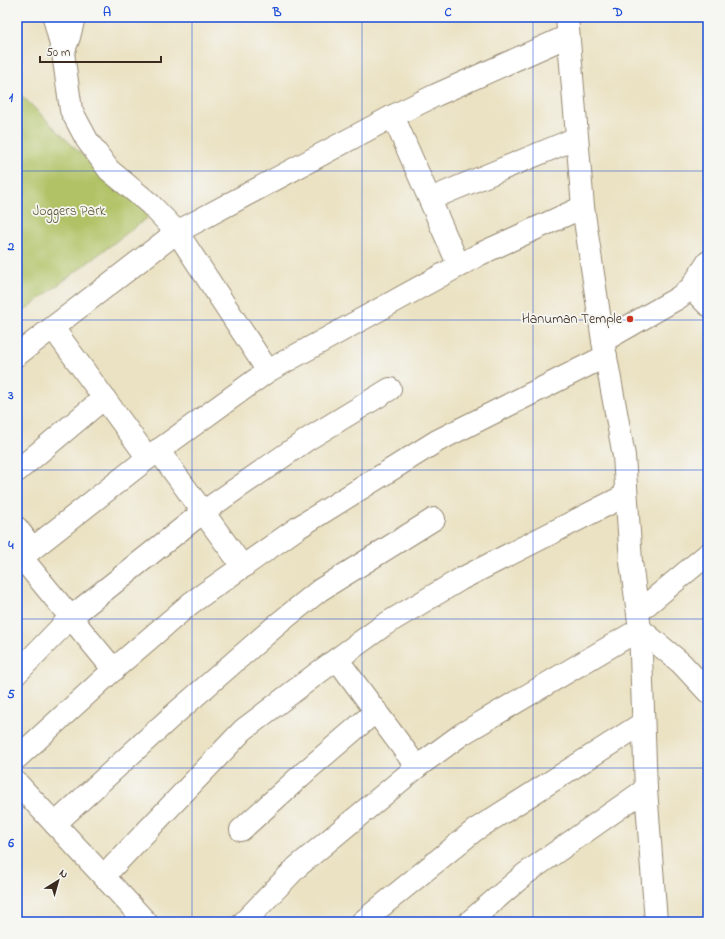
<svg xmlns="http://www.w3.org/2000/svg" width="725" height="939" font-family="'Indie Flower',sans-serif">
  <style>
    .green { fill: #b1c266; stroke: #767642 }
    .lines { fill: none; stroke-linecap: round; stroke-linejoin: round }
    .minor-casing { stroke: #938670; stroke-width: 24 }
    .major-casing { stroke: #938670; stroke-width: 24 }
    .minor { stroke: #fff; stroke-width: 22 }
    .major { stroke: #fff; stroke-width: 22 }
    .grid { fill: none; stroke: #1d4ed8; stroke-width: 1; stroke-opacity: 0.55 }
    .poi-dot { fill: #c8321e; stroke: #f6f6f2; stroke-width: 1.5 }
    .labels { text-anchor: middle; dominant-baseline: central; stroke-width: 3.5; stroke-linejoin: round; paint-order: stroke }
    .park-label { font-size: 14px; fill: #5e5834; stroke: #f6f6f2 }
    .poi-label { font-size: 14px; fill: #3b2a1e; stroke: #f6f6f2; text-anchor: end }
    .neatline { fill: none; stroke: #1d4ed8; stroke-width: 1.5 }
    .grid-label { font-size: 13px; text-anchor: middle; font-weight: bold; fill: #1d4ed8 }
  </style>
  <rect width="100%" height="100%" fill="#f6f6f2"/>
  <filter id="ink" filterUnits="userSpaceOnUse"><feTurbulence type="fractalNoise" baseFrequency=".025" numOctaves="2"/><feDisplacementMap in="SourceGraphic" scale="8" xChannelSelector="R" yChannelSelector="G"/><feConvolveMatrix kernelMatrix="1 2 1 2 8 2 1 2 1" color-interpolation-filters="sRGB"/></filter>
  <filter id="wash" filterUnits="userSpaceOnUse"><feTurbulence type="fractalNoise" baseFrequency=".012" numOctaves="4" result="noise"/><feDisplacementMap in="SourceGraphic" scale="16" xChannelSelector="R" yChannelSelector="G"/><feGaussianBlur stdDeviation="0.9" result="paint"/><feColorMatrix in="noise" values="0 0 0 0 0 0 0 0 0 0 0 0 0 0 0 0 0 1.4 0 .05"/><feComposite in="paint" operator="in"/></filter>
  <g filter="url(#wash)">
    <rect width="100%" height="100%" fill="#ebe2c3"/>
    <!-- green -->
    <polygon class="green" points="17,91 78,151 151,215 17,316"/>
  </g>
  <g filter="url(#ink)">
    <g class="lines">
      <defs>
        <g id="minor">
          <polyline points="54,17 63,53 71,110 87,140 109,170 150,204 177,232 268,371"/>
          <polyline points="63,53 69,37 74,17"/>
          <polyline points="393,116 459,266"/>
          <polyline points="430,199 577,138"/>
          <polyline points="691,288 708,305"/>
          <polyline points="53,328 148,458"/>
          <polyline points="603,341 678,298 691,288 708,262"/>
          <polyline points="17,355 177,232 393,116 436,95 568,36"/>
          <polyline points="158,450 243,567"/>
          <polyline points="17,471 104,398"/>
          <polyline points="17,528 32,548"/>
          <polyline points="21,557 114,670"/>
          <polyline points="17,561 148,458 268,371 480,254 583,207"/>
          <polyline points="638,612 708,554"/>
          <polyline points="337,659 417,767"/>
          <polyline points="17,673 71,617 203,512 308,439 390,389"/>
          <polyline points="17,758 121,663 191,603 299,527 437,441 606,356"/>
          <polyline points="17,783 146,922"/>
          <polyline points="55,824 170,718 279,623 320,590 434,519"/>
          <polyline points="241,830 306,771 376,711"/>
          <polyline points="104,876 243,730 315,675 384,625 461,579 626,495"/>
          <polyline points="244,922 297,867 417,767 462,734 640,629 681,663 708,692"/>
          <polyline points="362,922 475,830 643,723"/>
          <polyline points="469,922 525,874 646,789"/>
        </g>
        <polyline id="major" points="567,17 583,207 603,341 624,456 631,562 640,629 646,789 656,922"/>
      </defs>
      <!-- minor casing -->
      <use href="#minor" class="minor-casing"/>
      <!-- major casing -->
      <use href="#major" class="major-casing"/>
      <!-- minor -->
      <use href="#minor" class="minor"/>
      <!-- major -->
      <use href="#major" class="major"/>
    </g>
  </g>
  <!-- grid -->
  <path class="grid" d="M192,17v905M362,17v905M533,17v905M17,171h691M17,320h691M17,470h691M17,619h691M17,768h691"/>
  <!-- markers -->
  <circle class="poi-dot" cx="630" cy="319" r="4"/>
  <g class="labels">
    <!-- park labels -->
    <g class="park-label">
      <text x="69" y="211">Joggers Park</text>
    </g>
    <!-- poi labels -->
    <g class="poi-label">
      <text x="622" y="319">Hanuman Temple</text>
    </g>
  </g>
  <!-- margin -->
  <rect width="725" height="939" fill="none" stroke="#f6f6f2" stroke-width="44"/>
  <!-- north arrow -->
  <g transform="translate(58 881) rotate(37)" stroke="#f6f6f2" stroke-width="3" paint-order="stroke">
  <path d="M0-3L7 15L0 10L-7 15Z" fill="#3b2a1e"/>
  <text y="-6" font-size="11" font-weight="bold" text-anchor="middle" fill="#3b2a1e">N</text>
  </g>
  <!-- scale -->
  <path d="M40 56v6h121v-6" fill="none" stroke="#3b2a1e" stroke-width="2"/>
  <text x="46" y="56" font-size="12" fill="#3b2a1e" stroke="#f6f6f2" stroke-width="3" paint-order="stroke">50 m</text>
  <rect x="22" y="22" width="681" height="895" class="neatline"/>
  <g class="grid-label">
    <text x="107" y="16">A</text>
    <text x="277" y="16">B</text>
    <text x="448" y="16">C</text>
    <text x="618" y="16">D</text>
    <text x="11" y="101">1</text>
    <text x="11" y="250">2</text>
    <text x="11" y="399">3</text>
    <text x="11" y="549">4</text>
    <text x="11" y="698">5</text>
    <text x="11" y="847">6</text>
  </g>
</svg>
